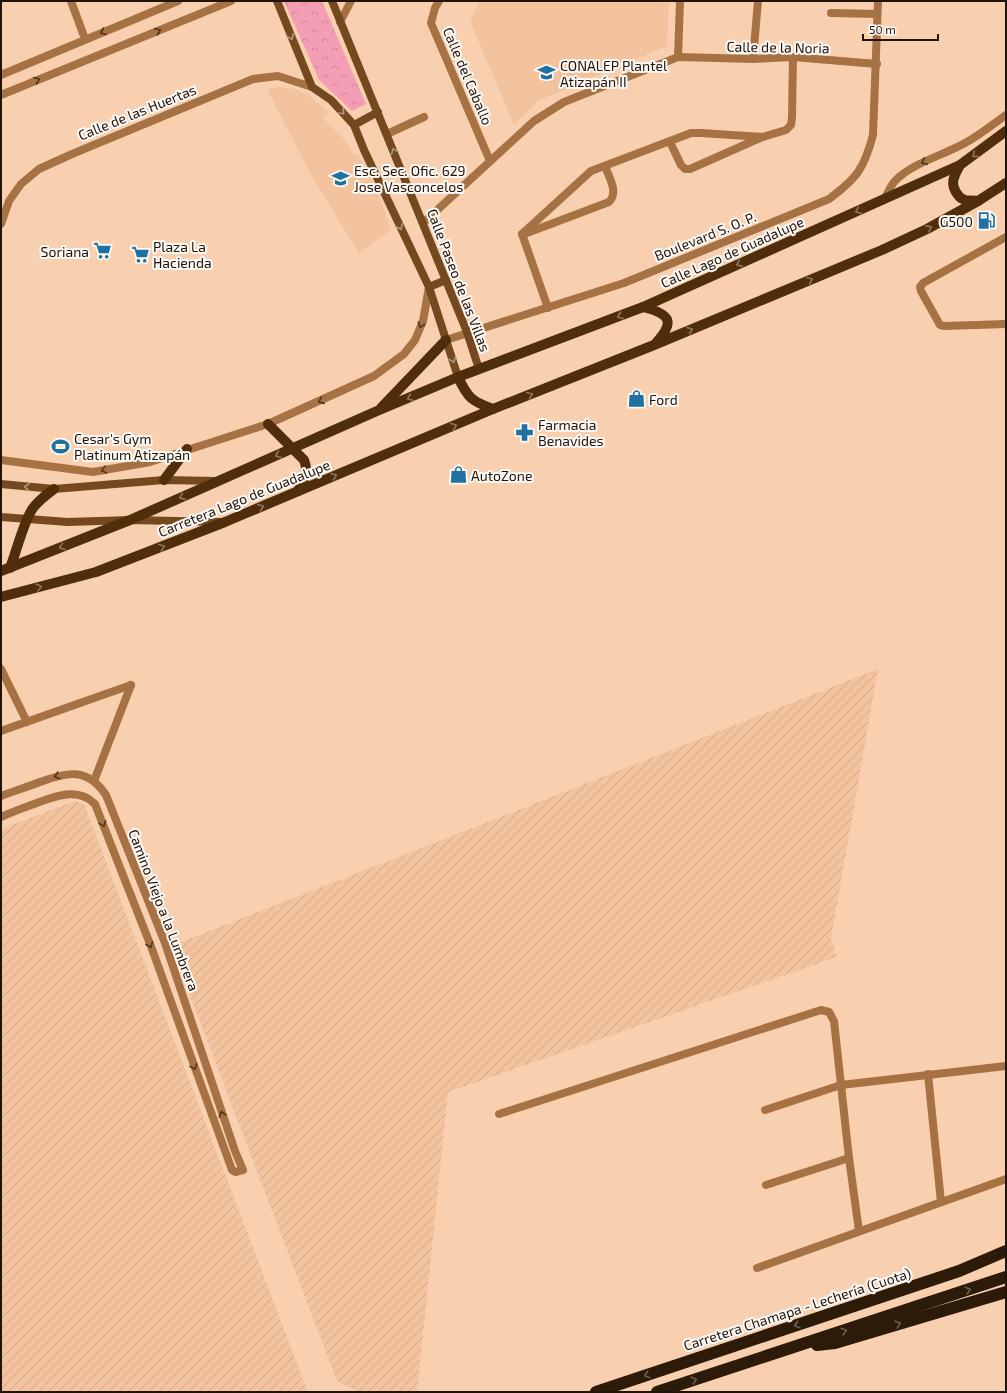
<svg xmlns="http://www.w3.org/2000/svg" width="1007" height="1393" font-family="'Exo 2',sans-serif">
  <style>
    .built { fill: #f2c39d }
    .industrial { fill: url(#industrial-furrows) }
    .park { fill: url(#park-crowns) }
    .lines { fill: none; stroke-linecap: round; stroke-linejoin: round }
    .street { stroke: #a67244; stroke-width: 8 }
    .secondary { stroke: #754920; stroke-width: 8 }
    .primary { stroke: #502e0c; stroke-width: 10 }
    .highway { stroke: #2d1b0a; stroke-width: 12 }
    .oneway { stroke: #50341c }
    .oneway2 { stroke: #b29880 }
    .oneway3 { stroke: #8d755e }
    .oneway4 { stroke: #6b5e51 }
    .labels { text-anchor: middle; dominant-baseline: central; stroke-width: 4; stroke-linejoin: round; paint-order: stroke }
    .street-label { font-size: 14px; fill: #211307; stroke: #fdf9f6 }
    .poi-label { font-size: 14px; fill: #211307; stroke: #fdf9f6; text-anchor: start }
  </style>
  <defs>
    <pattern id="industrial-furrows" width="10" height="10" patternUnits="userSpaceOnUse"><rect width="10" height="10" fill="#f2c39d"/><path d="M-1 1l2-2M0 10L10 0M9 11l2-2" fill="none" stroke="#cfa786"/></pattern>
    <pattern id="park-crowns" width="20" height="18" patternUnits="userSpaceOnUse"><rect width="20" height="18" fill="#f49eb6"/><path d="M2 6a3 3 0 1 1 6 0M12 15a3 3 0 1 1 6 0" fill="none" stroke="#d1879b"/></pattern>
  </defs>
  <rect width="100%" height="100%" fill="#f9d0af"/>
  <!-- built -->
  <g class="built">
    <polygon points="480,1 669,1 667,46 538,101 514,125 470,21"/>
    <polygon points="278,87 295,89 308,95 330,112 323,118 344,139 354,155 358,154 377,189 391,230 359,253 311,175 267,89"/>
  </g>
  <!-- industrial -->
  <g class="industrial">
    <polygon points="878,669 831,939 837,957 448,1092 417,1392 359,1392 337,1381 171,946"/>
    <polygon points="75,801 84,804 308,1392 1,1392 1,829"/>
  </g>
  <!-- park -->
  <polygon class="park" points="284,1 322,1 366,104 352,111 319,80"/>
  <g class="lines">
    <!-- street -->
    <g class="street">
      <polyline points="71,1 85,39"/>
      <polyline points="439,1 435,8 431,23 490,161"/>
      <polyline points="831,13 877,14"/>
      <polyline points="340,22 351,1"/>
      <polyline points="678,57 680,1"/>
      <polyline points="753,59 758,1"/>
      <polyline points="1,75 178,1"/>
      <polyline points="1,95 231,1"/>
      <polyline points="387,134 424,117"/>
      <polyline points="670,142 681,165 685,169 690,169 760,138"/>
      <path d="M884,200c4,-7 6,-14 11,-19 17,-18 49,-26 70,-38 15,-8 28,-19 41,-28"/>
      <polyline points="423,223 534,121 564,102 678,57 753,59 793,57 877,64"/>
      <polyline points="1,224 9,201 21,184 39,169 72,154 253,79 278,76 312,87"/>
      <path d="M527,233l82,-31c10,-10 0,-24 -4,-36"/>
      <polyline points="522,234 591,171 691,133 701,133 763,137 786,130 791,125 792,117 793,57"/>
      <polyline points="522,234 548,308"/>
      <polyline points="1006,237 923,283 920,287 921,291 940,325 945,326 1006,324"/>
      <path d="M446,340l178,-57 205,-84c28,-21 35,-30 44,-64l5,-134"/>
      <polyline points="1,460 93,472 150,462 268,424 374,376 404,354 415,340 423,321 429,287"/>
      <polyline points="1,669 27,722"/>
      <polyline points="1,731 131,685"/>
      <polyline points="94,781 131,685"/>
      <path d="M1,796c13,-5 26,-9 39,-14 27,-10 47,-15 66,13l59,148 70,208 8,19 -8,2 -3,-2 -80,-221 -57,-145c-17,-18 -41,-7 -61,0 -11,4 -22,8 -33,13"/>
      <polyline points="928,1074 941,1202"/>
      <polyline points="765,1110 841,1085 1006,1066"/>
      <polyline points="499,1114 821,1010 829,1012 834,1021 849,1158 859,1231"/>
      <polyline points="766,1185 849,1158"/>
      <polyline points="757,1268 1006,1179"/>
    </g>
    <!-- secondary -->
    <g class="secondary">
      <polyline points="277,1 312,87 331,100 354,125 364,150 429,287 458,377"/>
      <polyline points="332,1 467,332 479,369"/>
      <polyline points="354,125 378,112"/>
      <polyline points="429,287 446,280"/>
      <polyline points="1,484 54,489 164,480 216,481"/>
      <polyline points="1,517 68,522 130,520 222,522"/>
    </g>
    <!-- primary -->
    <g class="primary">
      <path d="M960,165c-6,11 -11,19 -2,30 2,3 4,4 7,5 4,1 9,0 13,1"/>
      <path d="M643,307c28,7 32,15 13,36"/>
      <path d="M458,377c10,21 13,24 35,32"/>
      <polyline points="381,408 446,340"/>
      <path d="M268,424l36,36c5,13 0,19 -6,31"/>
      <polyline points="164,480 187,449"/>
      <path d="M10,568c6,-15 14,-48 23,-60 6,-8 13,-13 21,-19"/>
      <polyline points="1,571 130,520 377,411 458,377 643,307 960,165 1006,131"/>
      <polyline points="1,597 96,572 225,522 493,409 654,345 882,250 927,229 978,201 1006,183"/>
    </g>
    <!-- highway -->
    <g class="highway">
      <polyline points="817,1345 835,1343 1006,1292"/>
      <polyline points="596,1392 959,1271 1006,1251"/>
      <polyline points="657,1392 1006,1277"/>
    </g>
  </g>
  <!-- one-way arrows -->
  <defs><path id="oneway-chevron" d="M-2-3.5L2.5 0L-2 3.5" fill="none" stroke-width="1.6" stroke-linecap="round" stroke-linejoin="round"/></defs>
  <g class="oneway">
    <use href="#oneway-chevron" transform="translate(158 31) rotate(-22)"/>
    <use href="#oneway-chevron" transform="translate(103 32) rotate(158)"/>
    <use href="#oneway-chevron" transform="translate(37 80) rotate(-22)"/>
    <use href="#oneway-chevron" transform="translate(924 162) rotate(155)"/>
    <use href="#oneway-chevron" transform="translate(421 325) rotate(110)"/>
    <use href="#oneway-chevron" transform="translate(321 401) rotate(156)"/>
    <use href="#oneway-chevron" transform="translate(104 470) rotate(170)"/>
    <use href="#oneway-chevron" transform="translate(57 776) rotate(163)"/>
    <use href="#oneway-chevron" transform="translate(103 824) rotate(69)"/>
    <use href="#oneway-chevron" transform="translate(150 945) rotate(68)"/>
    <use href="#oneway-chevron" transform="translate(194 1067) rotate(70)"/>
    <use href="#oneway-chevron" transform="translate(222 1114) rotate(-108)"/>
  </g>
  <g class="oneway2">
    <use href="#oneway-chevron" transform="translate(291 37) rotate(68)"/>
    <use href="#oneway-chevron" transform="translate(342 112) rotate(46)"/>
    <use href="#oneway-chevron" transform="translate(394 151) rotate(-112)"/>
    <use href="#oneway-chevron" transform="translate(400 227) rotate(65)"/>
    <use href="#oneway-chevron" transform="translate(453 360) rotate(71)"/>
    <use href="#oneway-chevron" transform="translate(27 487) rotate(-175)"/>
  </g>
  <g class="oneway3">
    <use href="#oneway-chevron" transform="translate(975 155) rotate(143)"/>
    <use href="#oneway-chevron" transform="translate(858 211) rotate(156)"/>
    <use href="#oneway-chevron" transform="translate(929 228) rotate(-28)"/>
    <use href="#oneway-chevron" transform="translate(739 264) rotate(156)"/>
    <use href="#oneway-chevron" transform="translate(810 280) rotate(-23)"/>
    <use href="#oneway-chevron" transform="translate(620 316) rotate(159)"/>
    <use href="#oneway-chevron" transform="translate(690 330) rotate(-23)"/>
    <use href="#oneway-chevron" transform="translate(530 395) rotate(-22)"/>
    <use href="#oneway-chevron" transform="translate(410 398) rotate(157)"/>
    <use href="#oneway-chevron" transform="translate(454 426) rotate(-23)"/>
    <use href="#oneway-chevron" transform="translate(278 455) rotate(157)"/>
    <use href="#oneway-chevron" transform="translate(334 476) rotate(-23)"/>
    <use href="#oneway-chevron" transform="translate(182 497) rotate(156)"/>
    <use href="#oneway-chevron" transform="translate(261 507) rotate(-23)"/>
    <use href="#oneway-chevron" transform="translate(62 547) rotate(158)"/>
    <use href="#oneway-chevron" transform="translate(162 547) rotate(-21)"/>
    <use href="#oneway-chevron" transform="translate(39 587) rotate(-14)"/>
  </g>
  <g class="oneway4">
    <use href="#oneway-chevron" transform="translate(968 1290) rotate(-18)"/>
    <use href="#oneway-chevron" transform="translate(898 1324) rotate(-17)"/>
    <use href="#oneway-chevron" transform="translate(797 1325) rotate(162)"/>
    <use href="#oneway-chevron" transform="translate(844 1331) rotate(-18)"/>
    <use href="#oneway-chevron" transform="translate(647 1375) rotate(162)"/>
    <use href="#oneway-chevron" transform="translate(694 1380) rotate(-18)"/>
  </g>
  <!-- icons -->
  <defs>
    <symbol id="university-bare" viewBox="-9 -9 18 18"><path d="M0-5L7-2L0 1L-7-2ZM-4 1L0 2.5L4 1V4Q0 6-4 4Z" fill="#2071a2" stroke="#fdf9f6" stroke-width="2.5" paint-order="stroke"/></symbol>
    <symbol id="school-bare" viewBox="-9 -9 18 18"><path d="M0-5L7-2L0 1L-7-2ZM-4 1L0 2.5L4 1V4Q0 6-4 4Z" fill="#2071a2" stroke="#fdf9f6" stroke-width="2.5" paint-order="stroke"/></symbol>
    <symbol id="fuel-bare" viewBox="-9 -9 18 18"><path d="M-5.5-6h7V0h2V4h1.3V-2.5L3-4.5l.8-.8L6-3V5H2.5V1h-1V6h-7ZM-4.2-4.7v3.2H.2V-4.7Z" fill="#2071a2" stroke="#fdf9f6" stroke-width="2.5" paint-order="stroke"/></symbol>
    <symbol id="supermarket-bare" viewBox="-9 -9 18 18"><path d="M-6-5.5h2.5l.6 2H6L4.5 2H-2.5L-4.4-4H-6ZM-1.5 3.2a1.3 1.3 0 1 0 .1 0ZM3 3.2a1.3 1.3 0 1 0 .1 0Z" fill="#2071a2" stroke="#fdf9f6" stroke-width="2.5" paint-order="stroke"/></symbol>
    <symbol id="shop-bare" viewBox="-9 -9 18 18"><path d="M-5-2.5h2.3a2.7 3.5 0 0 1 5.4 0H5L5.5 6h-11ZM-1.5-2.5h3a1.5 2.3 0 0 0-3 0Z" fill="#2071a2" stroke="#fdf9f6" stroke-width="2.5" paint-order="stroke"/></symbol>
    <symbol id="pharmacy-bare" viewBox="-9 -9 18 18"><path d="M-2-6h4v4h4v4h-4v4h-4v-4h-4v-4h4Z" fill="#2071a2" stroke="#fdf9f6" stroke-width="2.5" paint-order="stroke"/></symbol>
    <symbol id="stadium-bare" viewBox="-9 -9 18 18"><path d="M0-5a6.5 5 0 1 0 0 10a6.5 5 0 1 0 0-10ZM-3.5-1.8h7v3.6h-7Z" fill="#2071a2" stroke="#fdf9f6" stroke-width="2.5" paint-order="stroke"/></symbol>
  </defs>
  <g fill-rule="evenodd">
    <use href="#university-bare" x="534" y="60" width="25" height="25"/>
    <use href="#school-bare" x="328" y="166" width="25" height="25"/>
    <use href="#fuel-bare" x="974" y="208" width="25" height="25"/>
    <use href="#supermarket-bare" x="90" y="238" width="25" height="25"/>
    <use href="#supermarket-bare" x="128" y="242" width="25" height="25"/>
    <use href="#shop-bare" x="624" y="386" width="25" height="25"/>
    <use href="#pharmacy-bare" x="512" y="420" width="25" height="25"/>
    <use href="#stadium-bare" x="48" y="434" width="25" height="25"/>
    <use href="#shop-bare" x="446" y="462" width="25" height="25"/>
  </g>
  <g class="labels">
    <!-- street labels -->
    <g class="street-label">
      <text transform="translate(778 47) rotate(1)">Calle de la Noria</text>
      <text transform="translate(468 76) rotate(67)">Calle del Caballo</text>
      <text transform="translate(137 112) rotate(-22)">Calle de las Huertas</text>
      <text transform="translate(705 236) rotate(-22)">Boulevard S. O. P.</text>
      <text transform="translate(732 252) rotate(-24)">Calle Lago de Guadalupe</text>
      <text transform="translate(459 280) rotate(69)">Calle Paseo de las Villas</text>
      <text transform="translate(244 498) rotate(-22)">Carretera Lago de Guadalupe</text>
      <text transform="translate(164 910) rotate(69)">Camino Viejo a la Lumbrera</text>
      <text transform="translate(797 1309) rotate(-18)">Carretera Chamapa - Lechería (Cuota)</text>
    </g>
    <!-- poi labels -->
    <g class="poi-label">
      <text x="560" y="65">CONALEP Plantel<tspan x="560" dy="16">Atizapán II</tspan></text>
      <text x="354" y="170">Esc. Sec. Ofic. 629<tspan x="354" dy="16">Jose Vasconcelos</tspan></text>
      <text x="973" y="221" text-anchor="end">G500</text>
      <text x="153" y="246">Plaza La<tspan x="153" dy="16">Hacienda</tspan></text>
      <text x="89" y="251" text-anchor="end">Soriana</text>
      <text x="649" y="399">Ford</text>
      <text x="538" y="424">Farmacia<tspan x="538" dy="16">Benavides</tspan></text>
      <text x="74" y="438">Cesar's Gym<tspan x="74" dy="16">Platinum Atizapán</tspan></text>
      <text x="471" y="475">AutoZone</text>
    </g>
  </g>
  <!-- border -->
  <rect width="1007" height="1393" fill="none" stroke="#211307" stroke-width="4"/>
  <!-- scale -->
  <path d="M863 34v6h75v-6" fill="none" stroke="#211307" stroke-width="2"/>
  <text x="869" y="34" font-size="12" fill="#211307" stroke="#fdf9f6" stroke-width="3" paint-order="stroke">50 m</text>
</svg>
